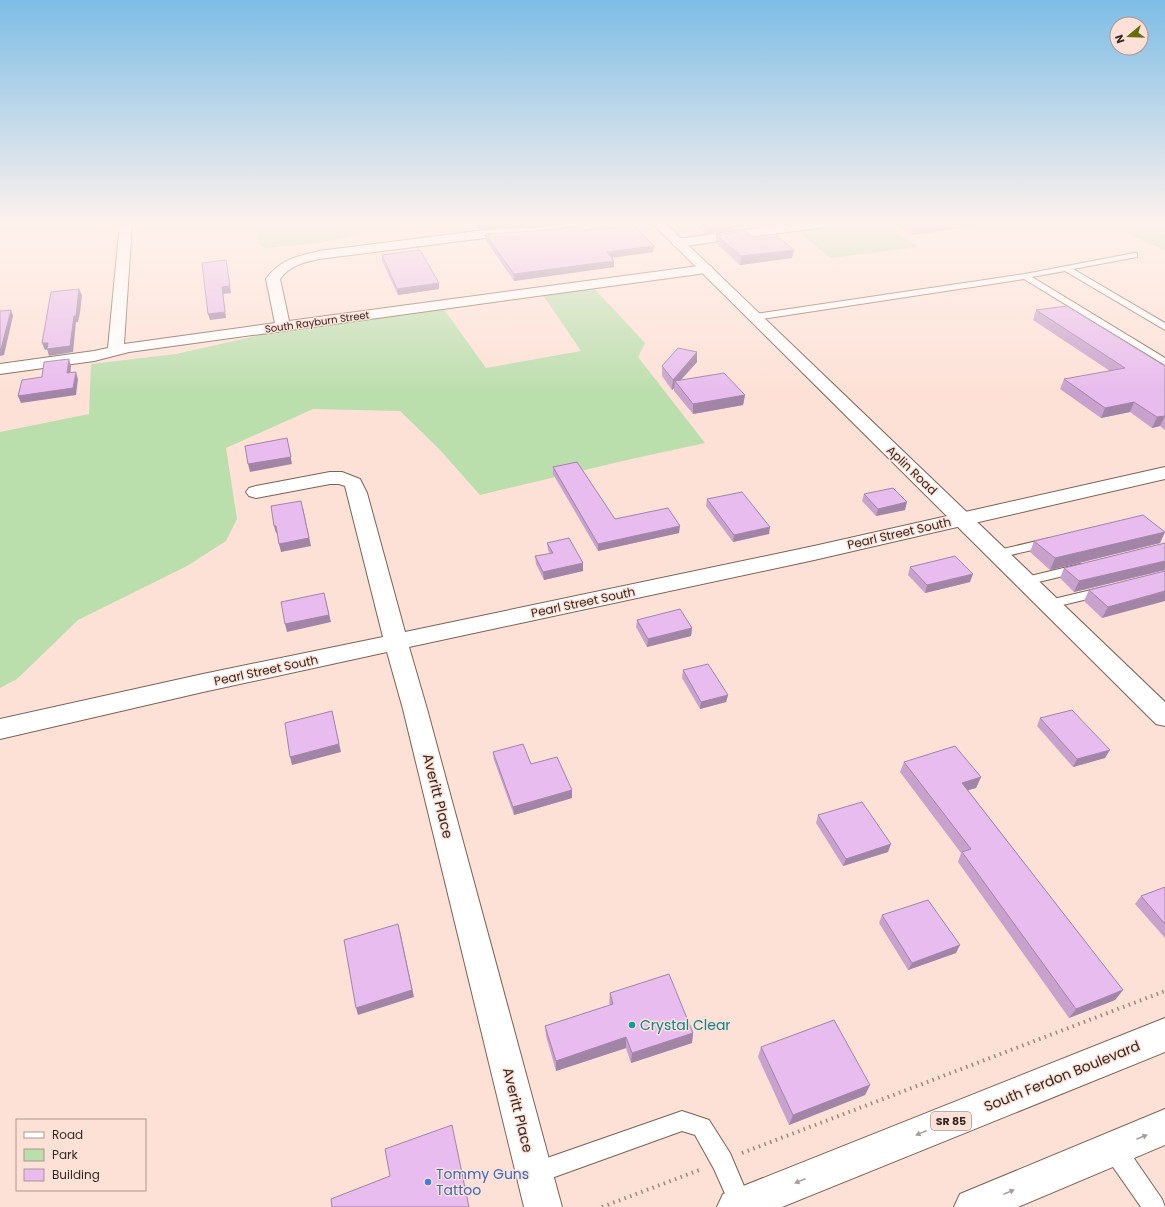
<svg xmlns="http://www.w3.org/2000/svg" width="1165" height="1207" font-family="Poppins,sans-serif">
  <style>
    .green { fill: #bbdead }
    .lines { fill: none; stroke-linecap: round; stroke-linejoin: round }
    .lane-casing { stroke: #7f6154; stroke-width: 2 }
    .street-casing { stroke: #7f6154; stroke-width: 2 }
    .secondary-casing { stroke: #7f6154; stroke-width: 2 }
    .primary-casing { stroke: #7f6154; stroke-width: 2 }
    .path { stroke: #9e8981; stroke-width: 4; stroke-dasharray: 1.5 4.5; stroke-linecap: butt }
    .lane { fill: #fff; fill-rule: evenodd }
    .street { fill: #fff; fill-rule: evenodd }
    .secondary { fill: #fff; fill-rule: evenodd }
    .primary { fill: #fff; fill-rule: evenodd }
    .wall { fill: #c8a2cd }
    .shaded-wall { fill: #a284a7 }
    .building { fill: #e8bcee; stroke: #a284a7 }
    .oneway { fill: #a49e9c }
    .culture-dot { fill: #0f9aa8; stroke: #fde1d6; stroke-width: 1.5 }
    .shop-dot { fill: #3f7fe0; stroke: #fde1d6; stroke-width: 1.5 }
    .labels { text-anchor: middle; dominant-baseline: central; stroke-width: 3; stroke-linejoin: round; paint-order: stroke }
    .far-street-label { font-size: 10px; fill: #352823; stroke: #fde1d6 }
    .shield { fill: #fde1d6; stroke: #716059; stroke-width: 1 }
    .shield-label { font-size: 11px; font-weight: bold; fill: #352823 }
    .street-label { font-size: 12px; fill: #352823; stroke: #fde1d6 }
    .near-street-label { font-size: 14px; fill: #352823; stroke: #fde1d6 }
    .near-culture-label { font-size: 14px; fill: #0d838f; stroke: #fde1d6; text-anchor: start }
    .near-shop-label { font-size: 14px; fill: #366cbe; stroke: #fde1d6; text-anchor: start }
  </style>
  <rect width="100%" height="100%" fill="#fde1d6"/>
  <!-- green -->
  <g class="green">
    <polygon points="255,223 409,223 319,243 264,248 260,245"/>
    <polygon points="844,223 887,226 918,247 831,258 796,230"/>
    <polygon points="1102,223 1141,223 1165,235 1165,250"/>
    <polygon points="594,288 645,343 638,357 705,443 627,460 480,495 440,450 400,411 313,409 226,448 237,519 226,541 187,566 78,620 17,679 0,688 0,432 89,414 91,364 176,354 265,334 443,308 486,368 581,351 543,295"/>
  </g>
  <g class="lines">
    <defs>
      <g id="lane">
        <polygon points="1134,253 1137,253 1137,257 1073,269 1165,323 1165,330 1065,271 1032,277 1165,358 1165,365 1024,279 755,320 751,317 755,314 1025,274"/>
        <polygon points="1050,538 1054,539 1056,542 1054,545 998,558 994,557 992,554 994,551"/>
        <polygon points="1080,564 1084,565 1086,568 1084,571 1026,585 1022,584 1020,581 1022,578"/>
        <polygon points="1104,587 1109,588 1110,591 1109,594 1050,608 1045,607 1043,604 1045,601"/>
        <polygon points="682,1111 709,1120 730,1153 752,1205 751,1207 731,1207 714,1169 695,1135 682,1131 535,1184 527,1181 524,1173 527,1165"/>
        <polygon points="1114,1138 1122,1141 1162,1199 1165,1207 1141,1207 1106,1157 1103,1149 1106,1141"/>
      </g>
      <g id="street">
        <path d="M120,223h12l-8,121 151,-21 -9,-44c13,-19 32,-23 53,-28l166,-21 52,-3 33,-4h38l-2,3 -4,1 -65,8 -52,3 -166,21c-15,3 -30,7 -39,20l9,42 417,-56 5,1 2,3 -2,3 -5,1 -577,79 -35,9 -94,13v-10l94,-13 14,-3z"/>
        <polygon points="796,223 831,223 829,226 825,227 678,247 674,246 672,243 674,240 678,239"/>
        <polygon points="1165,467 1165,479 814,560 409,647 427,709 562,1207 524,1207 403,709 387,652 203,692 0,739 0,719 203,674 383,637 345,486 339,484 330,484 256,498 249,496 246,492 249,488 256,486 330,472 342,472 360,479 367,493 405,632 814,546"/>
      </g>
      <polygon id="secondary" points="652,223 665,223 1165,702 1165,726 1156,724"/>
      <g id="primary">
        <polygon points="1165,1018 1165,1052 782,1207 717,1207 723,1194"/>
        <polygon points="1165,1109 1165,1145 1018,1207 954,1207 960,1194"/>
      </g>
    </defs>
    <!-- lane casing -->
    <use href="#lane" class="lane-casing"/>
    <!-- street casing -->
    <use href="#street" class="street-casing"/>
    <!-- secondary casing -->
    <use href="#secondary" class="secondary-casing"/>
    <!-- primary casing -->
    <use href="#primary" class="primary-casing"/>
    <!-- path -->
    <g class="path">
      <polyline points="742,1153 1165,991"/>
      <polyline points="602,1207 702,1169"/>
    </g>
    <!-- lane -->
    <use href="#lane" class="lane"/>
    <!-- street -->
    <use href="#street" class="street"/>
    <!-- secondary -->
    <use href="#secondary" class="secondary"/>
    <!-- primary -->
    <use href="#primary" class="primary"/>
  </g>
  <!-- wall -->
  <g class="wall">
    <polygon points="474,223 549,223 478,229"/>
    <polygon points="694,223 732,223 733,230 705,234"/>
    <polygon points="893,223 970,223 969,227 912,235"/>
    <polygon points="584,231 654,246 653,252 612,258 614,261 614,267 514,281 485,239 485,234"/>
    <polygon points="716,235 753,237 792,258 740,265 716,243"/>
    <polygon points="382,255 439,289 398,295 382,261"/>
    <polygon points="1036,310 1165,366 1165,430 1160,426 1152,428 1130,412 1101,418 1060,389 1064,379 1110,371 1033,320"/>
    <polygon points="697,352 697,362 681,380 745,395 743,405 693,414 674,391 674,388 672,390 662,376 662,366"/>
    <polygon points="553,467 615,519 679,533 598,551 553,474"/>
    <polygon points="864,494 905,510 876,516 862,501"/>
    <polygon points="707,499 769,534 733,542 706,506"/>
    <polygon points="1165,531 1160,543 1050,570 1030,552 1034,541"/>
    <polygon points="547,543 583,571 544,580 536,564 535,556 550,554 548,550"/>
    <polygon points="1165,543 1165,570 1074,592 1060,578 1064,568"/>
    <polygon points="910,567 970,582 925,593 908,575"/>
    <polygon points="1165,571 1102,618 1084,601 1089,590"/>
    <polygon points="637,620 692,628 691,636 647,647 636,627"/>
    <polygon points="683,670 728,695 726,702 700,709 682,678"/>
    <polygon points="1040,718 1105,758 1073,767 1037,726"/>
    <polygon points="493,752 531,764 572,790 572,798 514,815 494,760"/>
    <polygon points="904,762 981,777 976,788 968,790 1123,990 1115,1000 1069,1018 958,862 961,853 900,772"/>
    <polygon points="818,815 888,852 843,866 816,823"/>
    <polygon points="1165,887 1165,938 1135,904 1141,896"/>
    <polygon points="882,915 956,953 908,970 879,923"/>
    <polygon points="610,993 693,1033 692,1043 631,1063 626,1048 556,1071 546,1036 545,1026 610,1005 609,1003"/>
    <polygon points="761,1047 870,1085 865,1095 789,1125 758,1057"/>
  </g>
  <!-- shaded-wall -->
  <g class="shaded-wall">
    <polygon points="481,223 549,223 478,229 478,224"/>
    <polygon points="956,223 970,223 969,227 912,235 913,229"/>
    <polygon points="733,224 733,230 705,234 706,228"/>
    <polygon points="654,246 653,252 607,258 607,252"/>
    <polygon points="794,250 792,258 740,265 741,256"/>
    <polygon points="226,260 231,293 223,294 226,318 210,320 208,314 222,287"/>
    <polygon points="614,261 614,267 514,281 514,274"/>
    <polygon points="439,283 439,289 398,295 397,289"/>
    <polygon points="79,289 82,295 80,313 78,322 76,322 73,352 49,356 47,349"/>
    <polygon points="11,310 13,316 4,355 0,356 0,349"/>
    <polygon points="42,343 48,343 50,349 45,350"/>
    <polygon points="697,352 697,362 677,384 675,381 674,388 672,390 673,380"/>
    <polygon points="69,359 71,366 70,380 67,373"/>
    <polygon points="76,372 78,379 76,395 21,403 18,396"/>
    <polygon points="745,395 743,405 693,414 693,404"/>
    <polygon points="1134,402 1130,412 1101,418 1105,408"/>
    <polygon points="1165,416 1160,426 1152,428 1157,417"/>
    <polygon points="287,438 292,464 250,472 248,464"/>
    <polygon points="907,502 905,510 876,516 878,509"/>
    <polygon points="303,508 311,546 281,552 279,544"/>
    <polygon points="274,526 276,526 278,533 276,533"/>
    <polygon points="680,526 679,533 598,551 598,544"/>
    <polygon points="770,527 769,534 733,542 734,535"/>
    <polygon points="1165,532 1160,543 1050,570 1055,558"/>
    <polygon points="1165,561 1165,570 1074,592 1079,581"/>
    <polygon points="583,563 583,571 544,580 543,572"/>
    <polygon points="973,574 970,582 925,593 927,585"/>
    <polygon points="1165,591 1165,601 1102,618 1108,607"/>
    <polygon points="324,593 331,622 287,632 285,624"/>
    <polygon points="692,628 691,636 647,647 648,639"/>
    <polygon points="728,695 726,702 700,709 701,702"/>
    <polygon points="332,711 341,752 292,765 290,757"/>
    <polygon points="1110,750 1105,758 1073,767 1077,759"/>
    <polygon points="981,777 976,788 958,793 962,783"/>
    <polygon points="572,790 572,798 514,815 513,807"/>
    <polygon points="891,844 888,852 843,866 846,859"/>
    <polygon points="400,931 414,997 358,1015 356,1008"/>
    <polygon points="960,945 956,953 908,970 912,963"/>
    <polygon points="1123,990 1115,1000 1069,1018 1076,1009"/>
    <polygon points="693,1033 692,1043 631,1063 632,1053"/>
    <polygon points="626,1037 626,1048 556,1071 556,1061"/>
    <polygon points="870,1085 865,1095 789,1125 793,1115"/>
  </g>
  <!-- building -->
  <g class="building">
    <polygon points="700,223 732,223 733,224 706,228"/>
    <polygon points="904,223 956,223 913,229"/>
    <polygon points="633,225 654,246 607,252 614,261 514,274 485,234 537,231 578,226 584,231 588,231"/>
    <polygon points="745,231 753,237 774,234 794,250 741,256 716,235"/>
    <polygon points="420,250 439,283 397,289 382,255"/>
    <polygon points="226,260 230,286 222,287 225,312 208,314 202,263"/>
    <polygon points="79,289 76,316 74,316 70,346 47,349 48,343 42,343 51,292"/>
    <polygon points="1067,306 1165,366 1165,416 1157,417 1134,402 1105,408 1064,379 1125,368 1036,310"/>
    <polygon points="11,310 1,349 0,349 0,311"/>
    <polygon points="678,348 697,352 673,380 662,366"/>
    <polygon points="69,359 67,373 76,372 73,388 18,396 22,380 42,377 44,362"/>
    <polygon points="724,373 745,395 693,404 675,381"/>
    <polygon points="287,438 291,457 248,464 245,446"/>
    <polygon points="577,462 615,519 668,508 680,526 598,544 553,467"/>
    <polygon points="893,488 907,502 878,509 864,494"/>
    <polygon points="742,492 770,527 734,535 707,499"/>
    <polygon points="301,501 309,538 279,544 276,526 274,526 271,506"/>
    <polygon points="1143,515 1165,532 1055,558 1034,541"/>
    <polygon points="569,538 583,563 543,572 535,556 553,553 547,543"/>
    <polygon points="1165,543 1165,561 1079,581 1064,568"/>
    <polygon points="955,556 973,574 927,585 910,567"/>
    <polygon points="1165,571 1165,591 1108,607 1089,590"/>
    <polygon points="324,593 329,615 285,624 281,602"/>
    <polygon points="680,609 692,628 648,639 637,620"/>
    <polygon points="708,664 728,695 701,702 683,670"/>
    <polygon points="1072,710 1110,750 1077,759 1040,718"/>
    <polygon points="332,711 339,744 290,757 285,723"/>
    <polygon points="523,744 531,764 557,757 572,790 513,807 493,752"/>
    <polygon points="955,746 981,777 962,783 1123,990 1076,1009 962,852 971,849 904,762"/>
    <polygon points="862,802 891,844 846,859 818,815"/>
    <polygon points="1165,887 1165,924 1141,896"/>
    <polygon points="928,900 960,945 912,963 882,915"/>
    <polygon points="398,924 412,990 356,1008 344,940"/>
    <polygon points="669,974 693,1033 632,1053 626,1037 556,1061 545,1026 613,1004 610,993"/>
    <polygon points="834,1020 870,1085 793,1115 761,1047"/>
    <polygon points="452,1125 469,1207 332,1207 331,1199 390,1176 385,1149"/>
  </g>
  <!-- one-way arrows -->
  <defs><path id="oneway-solid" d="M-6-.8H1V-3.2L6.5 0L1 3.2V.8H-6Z"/></defs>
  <g class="oneway">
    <use href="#oneway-solid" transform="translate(921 1133) rotate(158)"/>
    <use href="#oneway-solid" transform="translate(1142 1137) rotate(-23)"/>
    <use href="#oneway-solid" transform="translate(800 1181) rotate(158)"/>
    <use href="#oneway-solid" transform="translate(1009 1192) rotate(-22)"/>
  </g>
  <!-- sky -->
  <linearGradient id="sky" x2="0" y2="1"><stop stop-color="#7dbde6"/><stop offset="0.57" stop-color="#fef2ed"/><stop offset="1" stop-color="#fef2ed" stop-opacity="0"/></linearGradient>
  <rect width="1165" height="392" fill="url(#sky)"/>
  <!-- markers -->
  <circle class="culture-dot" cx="632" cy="1025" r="4"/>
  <circle class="shop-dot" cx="428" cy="1182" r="4"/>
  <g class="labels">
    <!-- far-street labels -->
    <g class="far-street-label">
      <text transform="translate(317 322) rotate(-8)">South Rayburn Street</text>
    </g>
    <!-- shield labels -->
    <rect class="shield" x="931" y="1112" width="40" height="18" rx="3"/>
    <g class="shield-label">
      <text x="951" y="1121">SR 85</text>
    </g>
    <!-- street labels -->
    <g class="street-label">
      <text transform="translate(912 470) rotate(44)">Aplin Road</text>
      <text transform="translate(899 533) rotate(-13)">Pearl Street South</text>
      <text transform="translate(583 602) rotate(-12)">Pearl Street South</text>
      <text transform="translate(266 670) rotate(-12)">Pearl Street South</text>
    </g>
    <!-- near-street labels -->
    <g class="near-street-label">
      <text transform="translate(438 796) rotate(76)">Averitt Place</text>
      <text transform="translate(1062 1076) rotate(-22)">South Ferdon Boulevard</text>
      <text transform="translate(518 1110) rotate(76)">Averitt Place</text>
    </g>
    <!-- near-culture labels -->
    <g class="near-culture-label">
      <text x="640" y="1025">Crystal Clear</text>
    </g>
    <!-- near-shop labels -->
    <g class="near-shop-label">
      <text x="436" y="1174">Tommy Guns<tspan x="436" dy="16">Tattoo</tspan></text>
    </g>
  </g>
  <!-- legend -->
  <rect x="16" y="1119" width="130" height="72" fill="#fde1d6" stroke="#ad978e"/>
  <rect x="24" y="1132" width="20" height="6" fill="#ffffff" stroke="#ad978e"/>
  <text x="52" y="1139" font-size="12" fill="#352823">Road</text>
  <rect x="24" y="1149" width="20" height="12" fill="#bbdead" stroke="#ad978e"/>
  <text x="52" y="1159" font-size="12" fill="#352823">Park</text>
  <rect x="24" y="1169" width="20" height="12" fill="#e8bcee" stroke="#ad978e"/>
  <text x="52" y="1179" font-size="12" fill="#352823">Building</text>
  <!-- north arrow -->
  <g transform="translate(1129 36) rotate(251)"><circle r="19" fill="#fde1d6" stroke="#ad978e"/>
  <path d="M0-3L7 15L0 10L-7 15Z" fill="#666b0e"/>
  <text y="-6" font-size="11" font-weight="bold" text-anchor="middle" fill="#352823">N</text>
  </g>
</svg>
